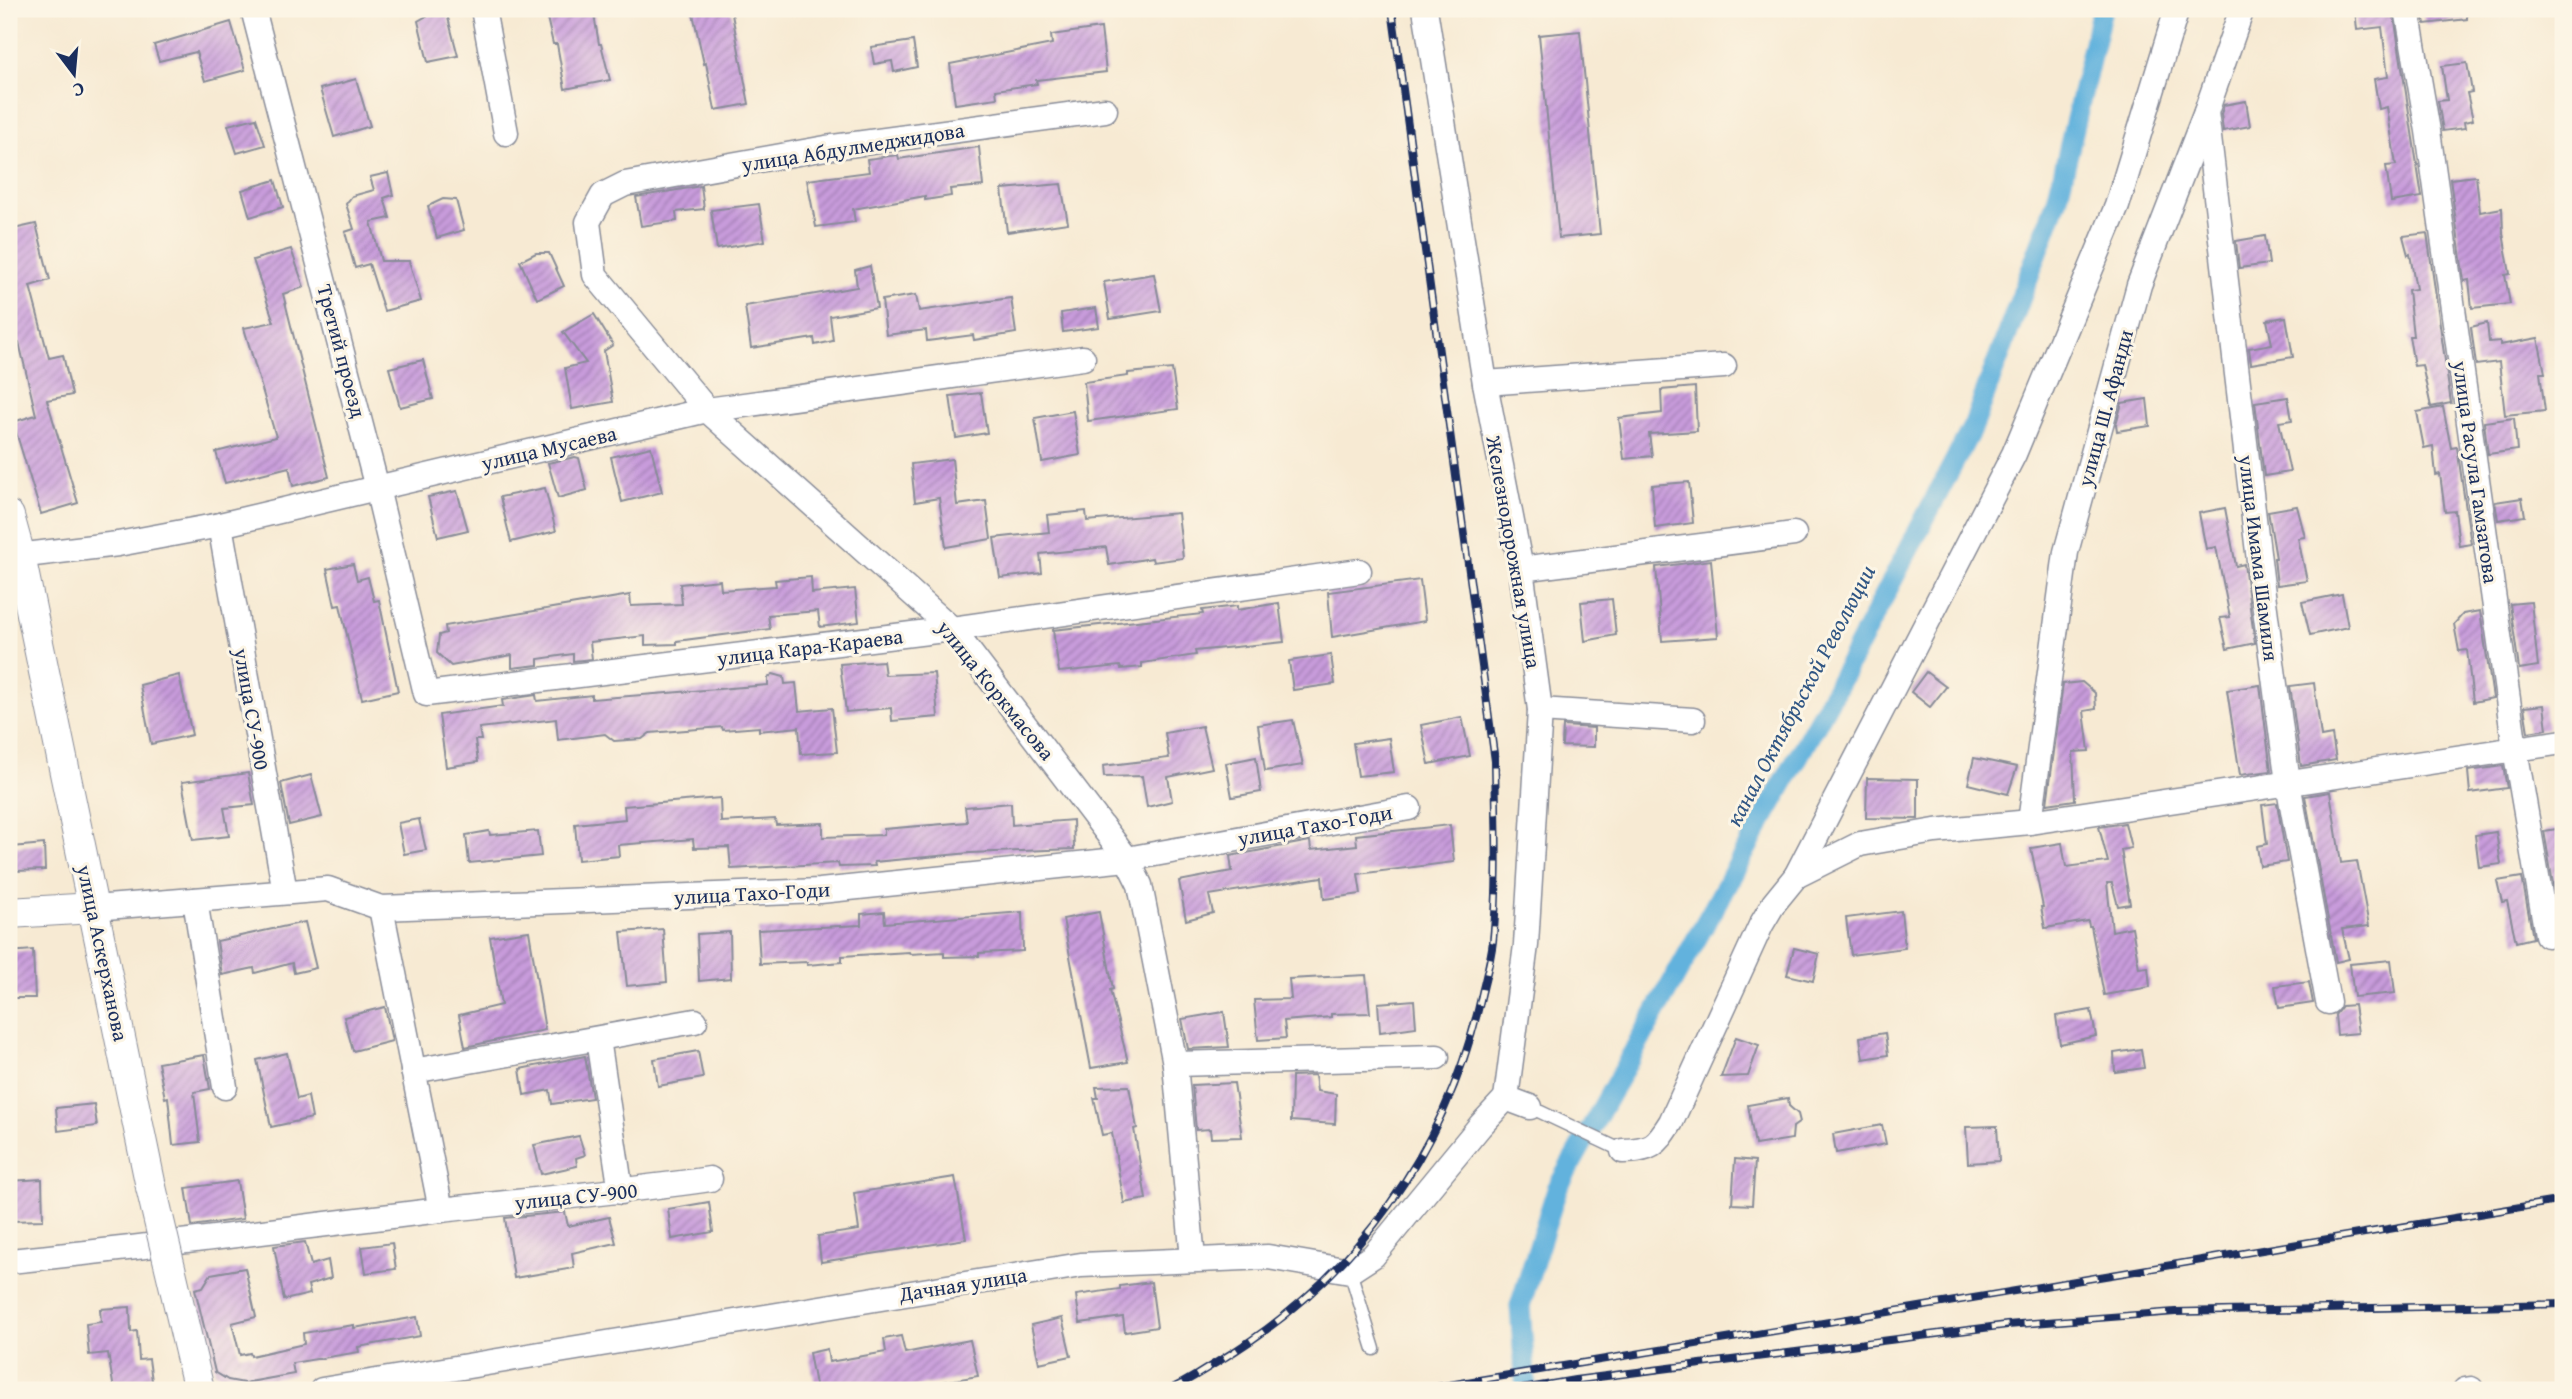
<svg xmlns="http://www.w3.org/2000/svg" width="2572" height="1399" font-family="'Gentium Book Plus',serif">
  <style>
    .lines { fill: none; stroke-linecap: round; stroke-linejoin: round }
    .canal { stroke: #62b2dd; stroke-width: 21 }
    .building { fill: url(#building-hatch) }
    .service-casing { stroke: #898c98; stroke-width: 15 }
    .minor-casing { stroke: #898c98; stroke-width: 27 }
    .tertiary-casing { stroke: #898c98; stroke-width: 32 }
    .service { stroke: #fff; stroke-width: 12 }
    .minor { stroke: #fff; stroke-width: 24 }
    .tertiary { stroke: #fff; stroke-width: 30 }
    .rail-casing { stroke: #1b2f5e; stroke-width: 8 }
    .rail { stroke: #fcf5e5; stroke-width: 5; stroke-dasharray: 16; stroke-linecap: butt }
    .tertiary-bridge-casing { stroke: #898c98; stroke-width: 32; stroke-linecap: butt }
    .tertiary-bridge { stroke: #fff; stroke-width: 30 }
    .labels { text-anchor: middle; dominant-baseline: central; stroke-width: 6; stroke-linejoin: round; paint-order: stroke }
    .street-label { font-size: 21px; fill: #1b2f5e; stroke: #fcf5e5 }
    .water-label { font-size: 23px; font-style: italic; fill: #305684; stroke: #fcf5e5 }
  </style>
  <defs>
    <pattern id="building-hatch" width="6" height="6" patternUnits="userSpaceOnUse" patternTransform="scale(1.75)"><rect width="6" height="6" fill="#c89bdb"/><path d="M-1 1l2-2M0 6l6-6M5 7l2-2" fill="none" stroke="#a27fb5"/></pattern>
  </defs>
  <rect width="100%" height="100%" fill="#fcf5e5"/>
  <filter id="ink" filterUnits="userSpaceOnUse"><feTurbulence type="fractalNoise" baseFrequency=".0143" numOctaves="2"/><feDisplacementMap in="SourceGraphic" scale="14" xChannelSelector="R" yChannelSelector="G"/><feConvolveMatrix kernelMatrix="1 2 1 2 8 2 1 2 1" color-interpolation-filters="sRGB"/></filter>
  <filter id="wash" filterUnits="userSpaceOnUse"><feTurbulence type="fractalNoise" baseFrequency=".00686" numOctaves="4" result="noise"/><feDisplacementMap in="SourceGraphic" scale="28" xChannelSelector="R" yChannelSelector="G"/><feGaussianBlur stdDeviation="1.57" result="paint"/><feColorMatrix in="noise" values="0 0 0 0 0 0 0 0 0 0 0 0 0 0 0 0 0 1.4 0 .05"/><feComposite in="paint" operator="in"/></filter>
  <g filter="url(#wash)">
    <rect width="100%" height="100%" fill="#f7ead3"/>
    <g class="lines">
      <!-- canal -->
      <polyline class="canal" points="1526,1390 1520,1306 1557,1189 1833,694 1974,424 2057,200 2102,9"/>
    </g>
    <g id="blocks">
      <!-- building -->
      <g class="building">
        <polygon points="545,9 593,9 599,44 601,44 610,80 565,89 557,44 553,44"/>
        <polygon points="692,9 731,9 749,104 715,110 706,63 704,64"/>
        <polygon points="2355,9 2393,9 2422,197 2391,202 2386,166 2396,165 2387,107 2379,109 2374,79 2388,77 2382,27 2357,30"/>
        <polygon points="2422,9 2467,9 2467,19 2425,24"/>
        <polygon points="432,13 447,14 458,56 428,62 418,21"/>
        <polygon points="231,22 245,70 205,81 196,52 159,61 154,45"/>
        <polygon points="1101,28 1106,72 1036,80 1037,84 996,90 997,98 955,104 950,64 1052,44 1051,35"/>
        <polygon points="1580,31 1600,234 1559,238 1539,35"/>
        <polygon points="913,41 917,67 894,72 892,61 874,64 871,47"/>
        <polygon points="2467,63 2472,92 2467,93 2473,120 2464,122 2465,128 2443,131 2438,101 2447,100 2442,66"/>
        <polygon points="356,79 370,126 334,137 320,89"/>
        <polygon points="2246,101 2250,126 2223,131 2221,114 2224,105"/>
        <polygon points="256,118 265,145 237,153 228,125"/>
        <polygon points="979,147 983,186 950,189 951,196 925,200 925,196 853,209 855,222 816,227 807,180 869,172 867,159 898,155 899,159"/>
        <polygon points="388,173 393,195 384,198 390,218 371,222 381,261 409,261 421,301 384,311 369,264 355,268 345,232 354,229 346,204 352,196 374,190 370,177"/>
        <polygon points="2476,176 2480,212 2502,208 2503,233 2510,274 2505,275 2510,304 2472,308 2469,280 2464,281 2450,179"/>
        <polygon points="275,180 283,207 250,217 242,190"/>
        <polygon points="1061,184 1068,223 1007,232 1002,189"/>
        <polygon points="701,186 704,209 676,212 677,221 641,226 636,197"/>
        <polygon points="443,199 456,200 464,230 437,238 428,206"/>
        <polygon points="759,204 765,241 717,249 711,210"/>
        <polygon points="36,224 50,280 30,286 49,358 63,355 72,395 47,400 78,503 41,514 13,422 36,415 19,342 9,345 9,230"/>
        <polygon points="2427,233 2451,403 2431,407 2422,365 2414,366 2409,336 2413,336 2408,290 2416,289 2410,254 2408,255 2403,236"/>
        <polygon points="2265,236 2269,264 2239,268 2236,241"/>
        <polygon points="291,249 304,287 283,294 329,477 293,486 289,467 225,483 216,452 276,437 244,328 274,322 253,260"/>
        <polygon points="536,253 549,253 564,286 537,299 520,261"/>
        <polygon points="870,266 877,308 830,316 833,341 815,345 814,338 751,348 745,306 857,287 855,270"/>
        <polygon points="1154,274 1161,311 1110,319 1104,282"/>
        <polygon points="916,295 919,311 1011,298 1016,333 974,340 973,335 927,341 926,330 886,335 882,300"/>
        <polygon points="1096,308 1099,327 1063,332 1061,313"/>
        <polygon points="594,314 613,345 604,351 613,402 572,409 565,368 586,363 563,332"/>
        <polygon points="2286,317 2293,357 2251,364 2249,348 2272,344 2267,320"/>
        <polygon points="2487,323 2489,342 2500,341 2500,345 2538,338 2545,373 2540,373 2545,411 2505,415 2499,362 2476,365 2471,327"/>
        <polygon points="423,360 433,399 400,407 389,368"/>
        <polygon points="1172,369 1178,409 1088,421 1084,382 1128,376 1128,373"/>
        <polygon points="1695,387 1697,431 1649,434 1652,456 1624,459 1619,418 1662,413 1661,390"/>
        <polygon points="981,393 987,433 956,438 950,396"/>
        <polygon points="2288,397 2292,420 2279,422 2290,472 2264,476 2255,402"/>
        <polygon points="2147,399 2150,426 2117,431 2116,424 2122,403"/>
        <polygon points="2443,407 2451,448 2457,447 2471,544 2459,546 2455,511 2445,512 2440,474 2436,475 2433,446 2424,448 2417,412"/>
        <polygon points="1073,411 1080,455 1042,462 1035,418"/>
        <polygon points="2514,418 2517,450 2488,454 2484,422"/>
        <polygon points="651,447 662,492 622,502 611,457"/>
        <polygon points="575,457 579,458 587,490 558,498 548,463"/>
        <polygon points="952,459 957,505 986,501 991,539 946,547 939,498 915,502 911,464"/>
        <polygon points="1689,482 1693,523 1655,528 1652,485"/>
        <polygon points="545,488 556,531 511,542 500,497"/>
        <polygon points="457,491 468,530 438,537 428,497"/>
        <polygon points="2522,498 2525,516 2498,520 2495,502"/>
        <polygon points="2297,506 2305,537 2298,538 2307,581 2277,585 2274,558 2276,558 2268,511"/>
        <polygon points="2225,508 2236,566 2244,564 2255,643 2227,649 2220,618 2230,617 2216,547 2206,549 2199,513"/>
        <polygon points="1086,511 1087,521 1178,513 1183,558 1153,562 1152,558 1109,565 1106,547 1040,554 1042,573 1000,578 994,538 1049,532 1047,515"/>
        <polygon points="1711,560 1718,637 1662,641 1656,567"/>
        <polygon points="353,564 357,580 368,577 374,601 379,600 398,691 362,699 340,605 335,606 327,569"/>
        <polygon points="811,577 812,593 855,589 859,622 820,627 818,611 768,615 770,629 677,641 677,644 645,645 645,636 590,642 592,659 573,661 573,654 538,659 538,665 512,668 512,655 451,666 437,653 439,635 446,633 445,626 630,595 631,606 682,604 680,584 720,580 721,590 776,586 775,580"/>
        <polygon points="1420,580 1425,621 1332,637 1328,592"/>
        <polygon points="2342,594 2348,627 2310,635 2302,602"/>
        <polygon points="1612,599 1616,635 1585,641 1581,602"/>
        <polygon points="2531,602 2538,666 2519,669 2510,604"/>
        <polygon points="1279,603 1284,642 1195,651 1196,655 1142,663 1142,667 1121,669 1120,666 1059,672 1053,630 1203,614 1202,610 1237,606 1237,610"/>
        <polygon points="2480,611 2493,698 2473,702 2467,650 2459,651 2454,624 2463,614"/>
        <polygon points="1331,655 1335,684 1293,690 1289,661"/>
        <polygon points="883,661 885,675 934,673 938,717 892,721 891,708 846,712 840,664"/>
        <polygon points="1926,672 1946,687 1930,707 1911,692"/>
        <polygon points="773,674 784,677 785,684 796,683 799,711 832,708 837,752 801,754 799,727 759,731 759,727 723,730 722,727 650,733 642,739 614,741 605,734 558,740 556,719 479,728 481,740 475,740 478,762 446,767 439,715 503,706 502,700 536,695 537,701 592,695 592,699 768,685 768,678"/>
        <polygon points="179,675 192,735 151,744 140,685"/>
        <polygon points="2082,682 2095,693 2096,709 2084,711 2089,751 2073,752 2075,800 2047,804 2063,684"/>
        <polygon points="2314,683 2321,737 2332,735 2336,760 2301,766 2290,686"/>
        <polygon points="2260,685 2271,771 2240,775 2227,690"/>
        <polygon points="2544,705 2547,729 2528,732 2524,707"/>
        <polygon points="1462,717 1470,756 1429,764 1421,725"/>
        <polygon points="1293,720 1303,765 1265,771 1258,725"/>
        <polygon points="1202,726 1212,768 1168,777 1172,801 1147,807 1142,776 1104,777 1103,766 1169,758 1165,733"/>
        <polygon points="1563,726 1594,728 1594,747 1562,746"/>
        <polygon points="1389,738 1394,772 1358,776 1353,743"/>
        <polygon points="1256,757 1261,792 1232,797 1226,763"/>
        <polygon points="1974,758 2017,767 2008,794 1968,784"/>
        <polygon points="2503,766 2507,788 2470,793 2468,771"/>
        <polygon points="248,773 254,805 224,808 229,836 193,840 182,782"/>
        <polygon points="311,775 322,817 289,825 281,783"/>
        <polygon points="1867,778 1918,779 1918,819 1866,818"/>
        <polygon points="2330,792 2341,863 2357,861 2369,926 2342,929 2349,959 2336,962 2305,796"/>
        <polygon points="720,798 721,822 775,819 776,825 823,823 823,837 884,835 884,829 967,822 965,807 1011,803 1012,825 1073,820 1074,849 970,853 874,862 875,866 839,867 838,863 731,869 729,847 694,848 693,839 618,845 619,856 578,860 575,824 625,819 624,806"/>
        <polygon points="2277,803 2287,862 2260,866 2257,846 2267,844 2262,805"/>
        <polygon points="419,819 426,850 404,854 398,823"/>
        <polygon points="2125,823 2131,848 2121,850 2130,904 2118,906 2112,883 2107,883 2112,931 2132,927 2139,968 2148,967 2150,987 2104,995 2091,926 2089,926 2088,921 2045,928 2041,907 2043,907 2031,848 2062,843 2066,867 2108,862 2099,827"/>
        <polygon points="1450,825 1454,862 1358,874 1361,894 1324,899 1322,877 1209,895 1213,913 1186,920 1179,881 1232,871 1230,856 1310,841 1311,850 1357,845 1356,835"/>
        <polygon points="2563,828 2563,889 2554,890 2544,831"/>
        <polygon points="489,831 490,835 538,831 541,856 469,863 466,835"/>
        <polygon points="2496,832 2501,864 2479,867 2475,835"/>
        <polygon points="44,844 45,870 13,871 12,847"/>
        <polygon points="2522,877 2533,938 2516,942 2507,901 2502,902 2497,881"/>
        <polygon points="1901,911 1905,948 1851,955 1846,918"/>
        <polygon points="884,912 885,923 1022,912 1023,951 979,953 979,956 944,957 944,952 910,954 909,952 842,956 842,962 807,965 807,962 760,964 758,930 861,925 861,914"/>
        <polygon points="1099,912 1113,989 1110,990 1128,1062 1091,1068 1063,919"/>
        <polygon points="305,922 316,968 294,973 292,963 255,973 254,968 222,975 217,941"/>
        <polygon points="663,929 667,982 627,986 621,932"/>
        <polygon points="529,931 545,1030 465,1047 459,1015 501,1005 490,937"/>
        <polygon points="730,932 731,978 699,981 697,934"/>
        <polygon points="1794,948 1819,954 1813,981 1787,975"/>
        <polygon points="33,950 35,998 9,998 9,952"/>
        <polygon points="2391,960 2395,993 2354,997 2350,964"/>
        <polygon points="1366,975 1370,1013 1331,1014 1331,1017 1284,1021 1286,1038 1258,1040 1254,1000 1291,999 1289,979"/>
        <polygon points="2309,982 2313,1003 2279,1008 2275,986"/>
        <polygon points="1414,1000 1416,1027 1380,1032 1378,1003"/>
        <polygon points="2354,1005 2358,1033 2337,1035 2335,1015 2342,1006"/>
        <polygon points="385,1007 392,1041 353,1051 344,1017"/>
        <polygon points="2091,1010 2096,1036 2060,1044 2056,1016"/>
        <polygon points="1224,1012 1229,1047 1188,1049 1182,1019"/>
        <polygon points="1885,1033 1888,1055 1863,1059 1860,1037"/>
        <polygon points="1736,1037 1759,1045 1748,1076 1721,1077"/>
        <polygon points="2141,1049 2144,1068 2115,1072 2114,1053"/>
        <polygon points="698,1051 703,1078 658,1086 654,1059"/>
        <polygon points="287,1053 297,1099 308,1096 312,1118 271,1127 257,1060"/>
        <polygon points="204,1055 210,1089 194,1092 200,1142 173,1145 168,1097 165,1098 158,1063"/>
        <polygon points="585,1056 592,1098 552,1104 550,1090 524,1095 520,1069"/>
        <polygon points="1315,1075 1317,1091 1336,1094 1335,1124 1291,1121 1292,1076"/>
        <polygon points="1234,1083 1242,1137 1211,1138 1210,1129 1196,1130 1192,1085"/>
        <polygon points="1129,1086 1137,1128 1134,1129 1146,1199 1124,1203 1112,1133 1102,1135 1094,1098 1098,1098 1096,1087"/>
        <polygon points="1788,1098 1789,1106 1798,1114 1800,1122 1793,1127 1792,1139 1755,1145 1748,1105"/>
        <polygon points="94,1104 97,1126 58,1131 56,1108"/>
        <polygon points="1882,1125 1886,1144 1836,1153 1833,1134"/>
        <polygon points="1997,1126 1999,1161 1968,1163 1966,1127"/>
        <polygon points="579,1136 585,1155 576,1158 577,1166 541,1174 534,1145"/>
        <polygon points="1735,1159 1755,1161 1752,1205 1732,1204"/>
        <polygon points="955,1177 966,1239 821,1262 818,1236 859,1230 854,1193"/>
        <polygon points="42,1179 43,1220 11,1221 10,1181"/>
        <polygon points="237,1181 243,1219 192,1226 186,1188"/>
        <polygon points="709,1202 713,1232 672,1239 668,1209"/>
        <polygon points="565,1212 568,1226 609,1217 616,1243 572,1253 574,1268 514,1278 505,1218"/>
        <polygon points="305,1242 311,1265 328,1260 331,1278 308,1285 310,1294 284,1300 274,1246"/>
        <polygon points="392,1243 396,1269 366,1273 362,1247"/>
        <polygon points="245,1268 256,1317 232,1323 240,1355 250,1353 251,1356 304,1344 303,1333 354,1325 354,1328 417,1317 420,1336 358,1347 359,1352 292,1363 294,1374 244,1383 228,1380 215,1372 195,1289 203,1287 211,1274"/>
        <polygon points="1151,1282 1157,1327 1125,1332 1123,1317 1080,1323 1076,1295 1120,1289 1120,1286"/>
        <polygon points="130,1307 131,1332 137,1331 139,1360 149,1359 153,1388 114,1390 108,1353 89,1355 86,1324 101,1322 100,1309"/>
        <polygon points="1062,1318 1071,1356 1039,1363 1031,1325"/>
        <polygon points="901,1336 905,1353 970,1340 978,1376 896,1390 816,1390 809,1353 827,1349 829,1362 886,1352 884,1339"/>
      </g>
    </g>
  </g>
  <g filter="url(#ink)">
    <use href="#blocks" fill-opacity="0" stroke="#898c98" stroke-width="2"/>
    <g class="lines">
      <defs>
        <g id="service">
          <polyline points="1530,1107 1623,1151"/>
          <polyline points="1350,1271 1374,1349"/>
        </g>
        <g id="minor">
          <polyline points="253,9 377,488 426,694 952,629 1359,571"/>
          <polyline points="483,9 506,133"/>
          <polyline points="1425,9 1485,383 1521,569 1540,710 1526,945 1506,1098"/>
          <polyline points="2407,9 2428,131 2515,749 2547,935"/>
          <polyline points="1105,110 826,148 625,184 603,195 588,222 595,275 707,410 952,629 1127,859 1140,885 1175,1064 1193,1259"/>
          <polyline points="2206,112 2262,586 2288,783 2328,1002"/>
          <polyline points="1485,383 1724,366"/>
          <polyline points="220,525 285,892"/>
          <polyline points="9,557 118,544 220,525 707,410 1083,358"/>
          <polyline points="1521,569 1794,534"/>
          <polyline points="1540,710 1693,720"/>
          <polyline points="2030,822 2066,552 2139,285 2206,112 2242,9"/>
          <polyline points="1796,876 2014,454 2117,206 2177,9"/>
          <polyline points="195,900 225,1087"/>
          <polyline points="94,908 328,889 381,908 820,891 1127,859 1409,808"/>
          <polyline points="381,908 441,1210"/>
          <polyline points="598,1039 621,1192"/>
          <polyline points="1175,1064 1437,1057"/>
          <polyline points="413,1071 695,1021"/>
          <path d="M1623,1151c28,-1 33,-5 48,-29l90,-197 13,-22 22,-27 64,-32 75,-13 95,-9 533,-80"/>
          <path d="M9,1261c144,-14 288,-34 432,-51 90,-10 179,-18 269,-31"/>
          <polyline points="322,1390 1081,1265 1268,1257 1350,1271 1373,1256 1480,1126 1506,1098 1530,1107"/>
          <polyline points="2465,1390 2471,1389"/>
        </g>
        <g id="tertiary">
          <polyline points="9,516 20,556 151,1187"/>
          <polyline points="9,913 94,908"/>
        </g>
      </defs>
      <!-- service casing -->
      <use href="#service" class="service-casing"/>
      <!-- minor casing -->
      <use href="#minor" class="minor-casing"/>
      <!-- tertiary casing -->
      <use href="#tertiary" class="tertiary-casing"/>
      <!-- service -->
      <use href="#service" class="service"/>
      <!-- minor -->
      <use href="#minor" class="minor"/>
      <!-- tertiary -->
      <use href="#tertiary" class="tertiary"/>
      <defs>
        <g id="rail">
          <path d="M1168,1390c18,-7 34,-19 51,-29 137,-82 229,-212 263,-368 4,-17 9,-34 11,-52 6,-59 3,-120 2,-180l-103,-752"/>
          <polyline points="1419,1390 2563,1200"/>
          <polyline points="1516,1390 1575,1380 2007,1325 2175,1312 2563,1304"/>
        </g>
      </defs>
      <!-- rail casing -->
      <use href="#rail" class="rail-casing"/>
      <!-- rail -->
      <use href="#rail" class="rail"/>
      <defs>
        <polyline id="tertiary-bridge" points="151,1187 199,1390"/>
      </defs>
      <!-- tertiary-bridge casing -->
      <use href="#tertiary-bridge" class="tertiary-bridge-casing"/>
      <!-- tertiary-bridge -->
      <use href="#tertiary-bridge" class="tertiary-bridge"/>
    </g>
  </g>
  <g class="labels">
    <!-- street labels -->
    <g class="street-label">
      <text transform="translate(853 147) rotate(-9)">улица Абдулмеджидова</text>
      <text transform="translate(342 351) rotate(75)">Третий проезд</text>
      <text transform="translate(2105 408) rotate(-75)">улица Ш. Афанди</text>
      <text transform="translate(549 448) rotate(-13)">улица Мусаева</text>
      <text transform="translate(2476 472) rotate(82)">улица Расула Гамзатова</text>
      <text transform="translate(1514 552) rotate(80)">Железнодорожная улица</text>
      <text transform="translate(2259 558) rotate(83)">улица Имама Шамиля</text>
      <text transform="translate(810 647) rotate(-7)">улица Кара-Караева</text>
      <text transform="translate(996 690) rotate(51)">улица Коркмасова</text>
      <text transform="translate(252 709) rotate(80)">улица СУ-900</text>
      <text transform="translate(1315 825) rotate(-10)">улица Тахо-Годи</text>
      <text transform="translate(752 893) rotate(-3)">улица Тахо-Годи</text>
      <text transform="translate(103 953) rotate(78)">улица Аскерханова</text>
      <text transform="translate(576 1196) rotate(-6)">улица СУ-900</text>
      <text transform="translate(963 1284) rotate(-9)">Дачная улица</text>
    </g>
    <!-- water labels -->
    <g class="water-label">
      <text transform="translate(1800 695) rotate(-62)">канал Октябрьской Революции</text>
    </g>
  </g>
  <!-- margin -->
  <rect width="2572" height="1399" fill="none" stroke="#fcf5e5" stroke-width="35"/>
  <!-- north arrow -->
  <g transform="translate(74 74) rotate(164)" stroke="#fcf5e5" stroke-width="5" paint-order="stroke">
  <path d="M0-5L12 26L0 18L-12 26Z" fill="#1b2f5e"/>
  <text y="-10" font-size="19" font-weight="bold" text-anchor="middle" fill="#1b2f5e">С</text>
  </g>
</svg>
